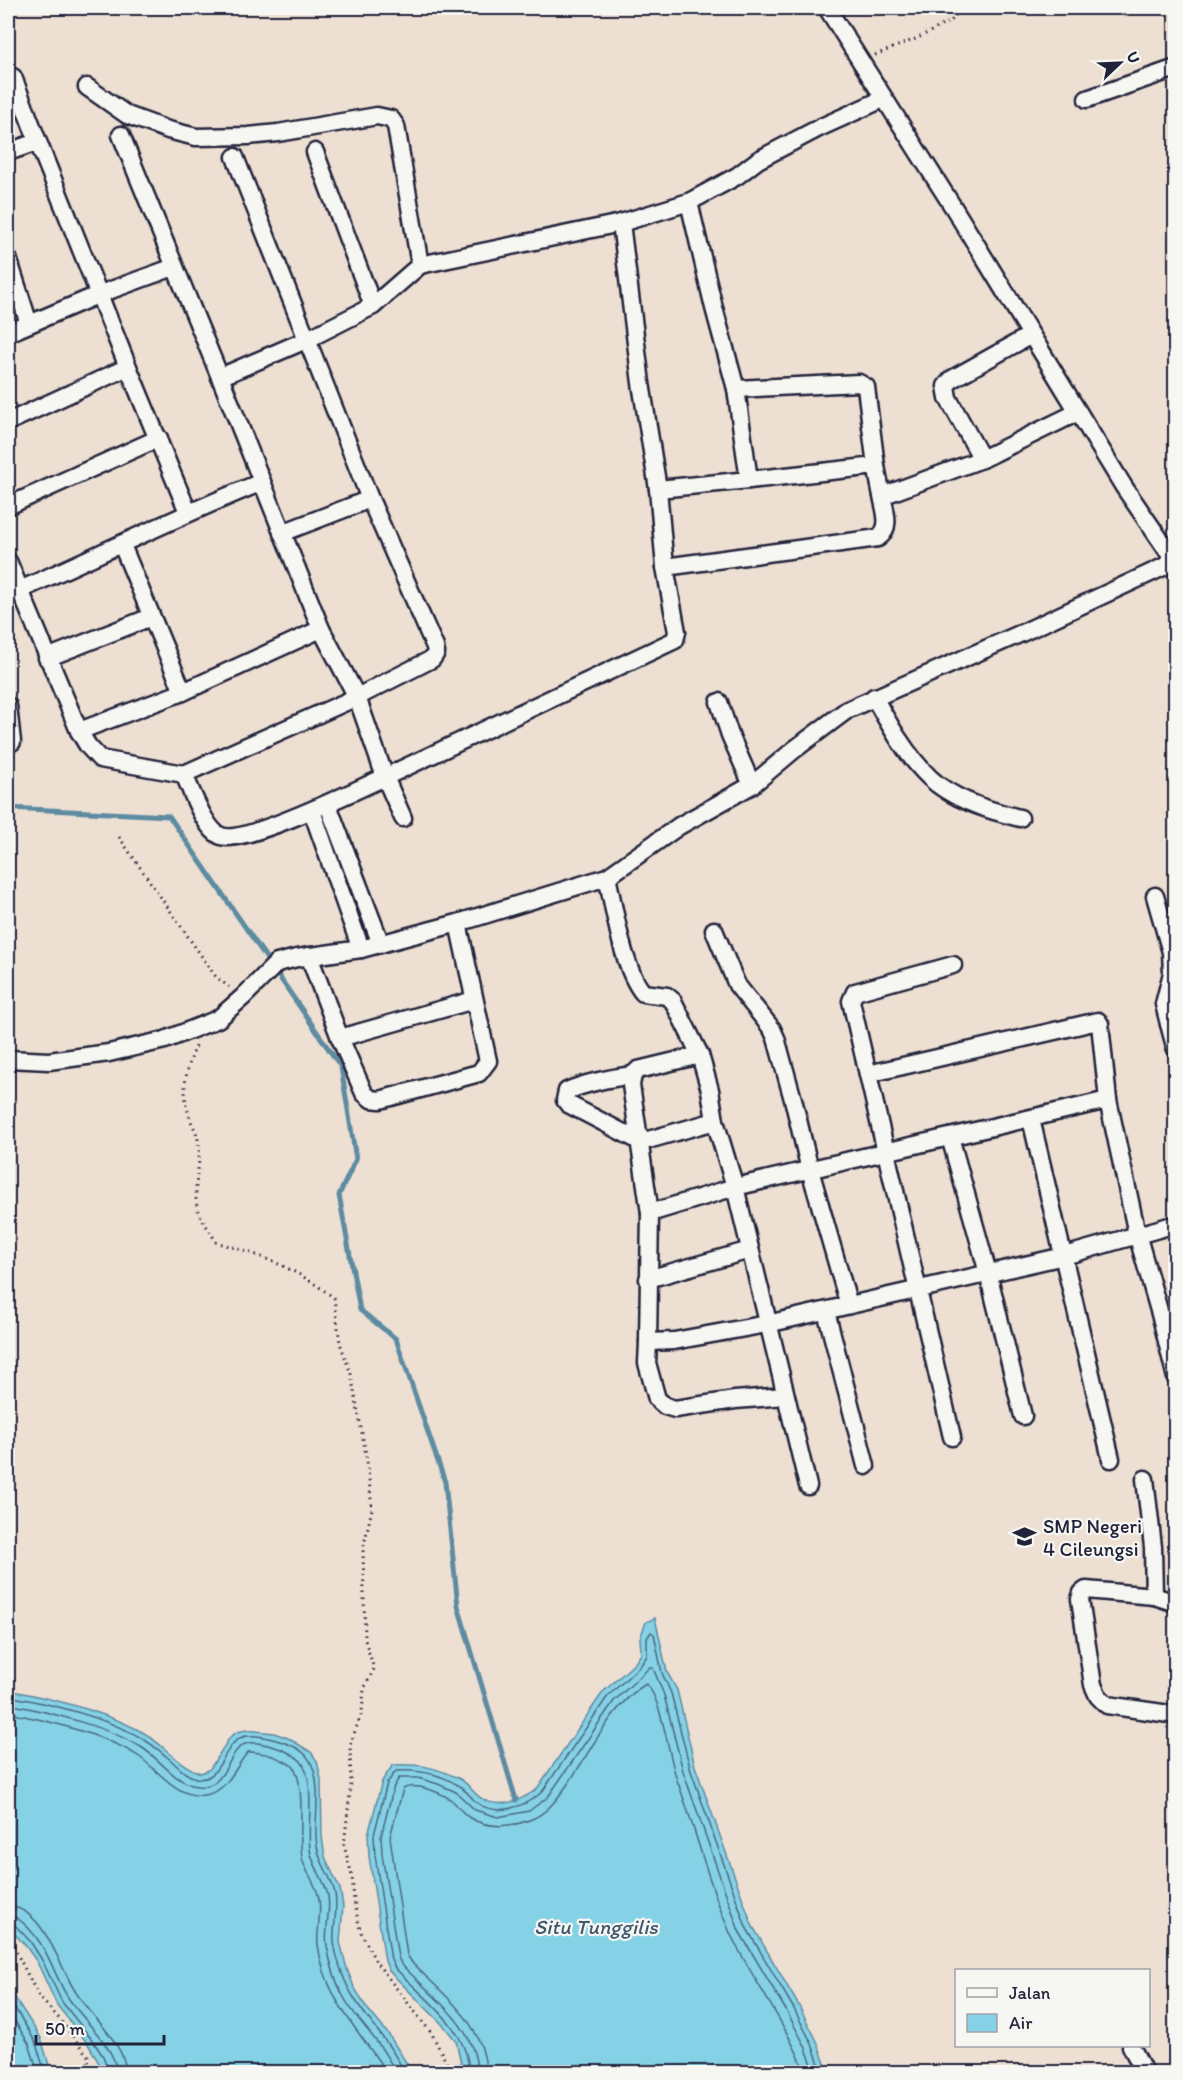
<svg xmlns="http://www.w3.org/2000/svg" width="1183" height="2080" font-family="Itim,sans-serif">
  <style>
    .water { fill: #85d1e5; stroke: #5d8ba1; stroke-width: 1.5 }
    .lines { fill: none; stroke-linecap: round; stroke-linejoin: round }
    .shore { stroke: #4a687f; stroke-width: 1.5 }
    .stream { stroke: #5d8ba1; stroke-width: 5 }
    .minor-casing { stroke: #22223b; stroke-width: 21 }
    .path { stroke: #22223b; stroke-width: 3; stroke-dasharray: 1.5 4.5; stroke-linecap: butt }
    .minor { stroke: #f6f6f2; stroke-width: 16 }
    .labels { text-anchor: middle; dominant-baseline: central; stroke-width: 4.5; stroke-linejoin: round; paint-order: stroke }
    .poi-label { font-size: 20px; fill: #22223b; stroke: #f6f6f2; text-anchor: start }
    .water-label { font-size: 21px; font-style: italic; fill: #40576e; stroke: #f6f6f2 }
  </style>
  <rect width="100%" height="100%" fill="#eddfd2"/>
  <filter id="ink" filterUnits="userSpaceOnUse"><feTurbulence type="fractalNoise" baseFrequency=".0167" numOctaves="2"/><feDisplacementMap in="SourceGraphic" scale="12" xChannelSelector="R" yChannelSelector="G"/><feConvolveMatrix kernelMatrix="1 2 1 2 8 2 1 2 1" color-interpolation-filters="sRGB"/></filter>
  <g filter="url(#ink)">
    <!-- water -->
    <g class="water">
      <path d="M655,1618l12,54 10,18 18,76 57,159 47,81 18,35 11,31h-365l-7,-31 -12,-15 -55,-55 -4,-10 -16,-105 -1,-21 14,-54 11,-16c28,-1 42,2 67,14 9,5 13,14 21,19 18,12 41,2 56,-9l66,-97 32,-29 6,-9 -1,-16 6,-16z"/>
      <path d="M8,1690c42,8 99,22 136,43 20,12 35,33 57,40l9,-4 20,-32 7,-5 10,-2 27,3 14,5 23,14 6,9 4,18 1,58 3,20 15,32 3,17 -3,36 7,27 7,18 12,20 23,28 23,37h-308l-16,-28 -31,-39 -20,-43 -12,-17 -17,-18z"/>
      <polygon points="8,1987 41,2038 51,2072 8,2072"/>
    </g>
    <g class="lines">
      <!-- shore -->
      <g class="shore">
        <path d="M8,1696c38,7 91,20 126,38 12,6 23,14 33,23 10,8 17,18 29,21 24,6 27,-32 44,-40 10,-5 26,-1 36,2 11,3 28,9 34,21 12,22 5,52 6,76 1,25 14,35 19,56 3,17 -2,33 -1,49 1,10 5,22 8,31 9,26 25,43 41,65 9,11 15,23 22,34"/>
        <path d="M8,1704c38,7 100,23 133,43 18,11 31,32 51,38 35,10 34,-34 53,-41 10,-4 26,2 36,5 7,3 18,8 22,15 12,21 4,61 7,86 3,17 15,30 18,46 3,17 -4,34 -1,50 3,16 8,34 15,48 9,18 23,32 35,48 7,9 13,20 19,30"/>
        <path d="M8,1713c36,6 100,23 130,43 20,13 39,43 66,39 24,-3 30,-27 44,-43 17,0 33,6 46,15 12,24 4,63 8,91 3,13 13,24 16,37 5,17 -2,34 0,50 8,56 40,83 68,127"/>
        <path d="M8,1906c37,2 52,64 69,88 15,23 48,50 49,78"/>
        <path d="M8,1915c11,1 21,13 28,22 15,19 20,43 33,62 14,21 46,48 48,73"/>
        <polyline points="8,1923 14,1924 30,1941 42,1960 62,2002 93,2041 103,2056 109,2072"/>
        <polyline points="8,1997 35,2041 45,2072"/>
        <polyline points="8,2010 29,2044 38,2072"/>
        <path d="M469,2072c-1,-45 -46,-74 -74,-104l-4,-8 -16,-105 -1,-20 13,-52 9,-12c22,-1 44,2 63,15 7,4 11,11 17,16 20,16 50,4 66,-10l66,-96 32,-30 7,-10v-18l4,-6 3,2 8,39 9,20 19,75 56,159 48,82 18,35 10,28"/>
        <path d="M477,2072c-1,-47 -46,-76 -76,-108l-3,-7 -16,-103 -1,-18 13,-50 5,-8h19l20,6 18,8 19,18 23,7 31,-6 19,-14 66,-96 36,-34 3,1 11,27 19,76 56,160 48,81 18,34 10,26"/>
        <path d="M486,2072c-1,-48 -42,-77 -73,-108l-6,-9 -17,-118 13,-48c12,-7 36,3 47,10 7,5 12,14 20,19 19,11 43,9 62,1 15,-6 24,-19 33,-31 24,-32 46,-84 81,-104 16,14 23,76 32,99 19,50 31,104 53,152 23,47 55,88 74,137"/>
      </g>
      <!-- stream -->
      <polyline class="stream" points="8,808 169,816 341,1067 356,1159 339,1195 360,1310 396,1339 445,1482 458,1606 516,1800"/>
      <defs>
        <g id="minor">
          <polyline points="827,8 955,210 1124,487 1176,563"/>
          <polyline points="13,77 40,147"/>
          <polyline points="87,87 127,115 168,130 196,137 248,136 278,133 377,116 391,119 396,126 420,265"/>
          <polyline points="1087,99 1176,68"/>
          <polyline points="121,135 220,377"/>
          <polyline points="8,152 34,143 40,147 128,367 188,512"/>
          <polyline points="315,152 373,306 306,340 220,377 321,629 357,697 385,777 675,640 677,632 665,567 658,489 749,480"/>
          <polyline points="689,202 714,308 736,389 749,480 876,466 882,496 982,459 1078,412"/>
          <polyline points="621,223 641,383 658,489"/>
          <polyline points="8,258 29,324"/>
          <polyline points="373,306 420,265 621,223 689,202 737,176 758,160 819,128 883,99"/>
          <polyline points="8,333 100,294 174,267"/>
          <polyline points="736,389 859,383 866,387 876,466"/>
          <polyline points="8,422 128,367"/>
          <polyline points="982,459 948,398 946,386 952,379 1031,335"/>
          <polyline points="8,506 159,438"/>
          <polyline points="282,533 370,499"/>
          <polyline points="122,545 183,692 321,629"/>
          <polyline points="8,561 79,731 88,746 100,759 184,774 357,697 432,659 436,653 435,647 370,499 235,157"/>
          <path d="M665,567l213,-29c14,-10 7,-27 4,-42"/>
          <path d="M20,590c81,-36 160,-75 242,-108"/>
          <polyline points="47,658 151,617"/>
          <path d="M874,697c16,29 32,58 56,81 23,22 60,33 90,40"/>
          <polyline points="719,702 730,735 752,785"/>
          <polyline points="8,706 12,742"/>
          <polyline points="79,731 183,692"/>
          <path d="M184,774c7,16 21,56 37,62 22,9 138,-47 164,-59l18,41"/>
          <polyline points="328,805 381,944"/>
          <polyline points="312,811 361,949"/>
          <path d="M607,877c8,33 15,90 36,116l24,3 6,5 27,54 10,35 5,31 20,66 73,299"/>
          <polyline points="1155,896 1171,952 1172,973 1164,1004 1169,1024"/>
          <polyline points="714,930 737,985 772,1029 776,1038 794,1103 810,1170 849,1305"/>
          <polyline points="309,956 340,1038 364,1093 371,1099 380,1100 479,1073 488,1061 458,923"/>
          <polyline points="1176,1022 1169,1024 1176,1050"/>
          <polyline points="340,1038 474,1000"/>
          <polyline points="8,1059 49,1061 109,1053 165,1040 218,1019 243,997 277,963 297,958 361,949 458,923 607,877 679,826 752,785 795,749 847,710 1024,632 1174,562"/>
          <polyline points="868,1074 1098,1021 1100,1024 1108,1100"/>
          <path d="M633,1075c-23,3 -45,7 -66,16l-2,9 3,4 73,38 74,-21"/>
          <polyline points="1031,1119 1111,1459"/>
          <polyline points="950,1137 988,1273 1023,1416"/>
          <polyline points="650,1213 631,1085 633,1075 638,1070 700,1055"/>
          <polyline points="1176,1224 1064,1256 767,1324 674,1341 648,1342 650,1213 735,1187 1108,1100 1137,1234 1162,1321 1176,1378"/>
          <polyline points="648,1279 750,1250"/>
          <polyline points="826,1311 866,1466"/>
          <polyline points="648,1342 647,1363 657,1399 665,1406 675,1409 735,1400 785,1396"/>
          <polyline points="952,1437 851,1001 855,992 953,965"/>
          <polyline points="1145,1479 1153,1547 1154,1596 1086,1590 1082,1593 1080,1599 1093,1685 1098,1696 1107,1705 1176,1715"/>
          <polyline points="1154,1596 1176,1603"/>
          <polyline points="1131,2046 1144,2072"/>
        </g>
      </defs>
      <!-- minor casing -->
      <use href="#minor" class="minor-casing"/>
      <!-- path -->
      <g class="path">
        <polyline points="875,55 918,38 951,21 961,8"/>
        <polyline points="119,837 216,977 229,987"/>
        <path d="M196,1046c-11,26 -15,44 -6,72 2,7 7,14 8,22 5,22 -7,47 0,70 4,11 13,22 18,32 47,14 80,26 118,56l6,45 11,31 16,86 5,49 -9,40 2,91 9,29 -10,20 -2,23 -12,33 1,39 -7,61 8,31 2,25 6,29 16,32 56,72 19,38"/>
        <polyline points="8,1936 39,1997 57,2016 88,2056 89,2072"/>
      </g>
      <!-- minor -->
      <use href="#minor" class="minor"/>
    </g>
  </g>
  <!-- icons -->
  <defs>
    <symbol id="school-bare" viewBox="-9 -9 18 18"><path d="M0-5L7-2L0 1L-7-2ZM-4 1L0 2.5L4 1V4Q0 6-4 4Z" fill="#22223b" stroke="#f6f6f2" stroke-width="2.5" paint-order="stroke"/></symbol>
  </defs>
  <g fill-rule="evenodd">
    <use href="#school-bare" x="1008" y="1520" width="33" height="33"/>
  </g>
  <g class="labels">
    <!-- poi labels -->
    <g class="poi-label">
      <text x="1043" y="1526">SMP Negeri<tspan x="1043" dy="23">4 Cileungsi</tspan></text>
    </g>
    <!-- water labels -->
    <g class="water-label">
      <text x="596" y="1926">Situ Tunggilis</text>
    </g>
  </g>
  <!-- margin -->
  <rect width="1183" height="2080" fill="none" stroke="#f6f6f2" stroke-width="30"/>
  <rect x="15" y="15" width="1153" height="2050" fill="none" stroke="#22223b" stroke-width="2" filter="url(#ink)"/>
  <!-- legend -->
  <rect x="955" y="1969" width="195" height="78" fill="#f6f6f2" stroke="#a1a1a9" stroke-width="1.5"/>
  <rect x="967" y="1988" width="30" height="9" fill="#f6f6f2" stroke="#a1a1a9" stroke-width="1.5"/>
  <text x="1009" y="1999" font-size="18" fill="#22223b">Jalan</text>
  <rect x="967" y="2014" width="30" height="18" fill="#85d1e5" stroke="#a1a1a9" stroke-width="1.5"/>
  <text x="1009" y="2029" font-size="18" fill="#22223b">Air</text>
  <!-- north arrow -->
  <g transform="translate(1120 63) rotate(67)" stroke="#f6f6f2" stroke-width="4.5" paint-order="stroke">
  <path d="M0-4.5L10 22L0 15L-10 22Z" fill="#22223b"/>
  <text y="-9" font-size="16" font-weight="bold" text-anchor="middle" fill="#22223b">U</text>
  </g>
  <!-- scale -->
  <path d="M36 2035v9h128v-9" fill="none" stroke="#22223b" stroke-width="3"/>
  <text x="45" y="2035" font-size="18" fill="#22223b" stroke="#f6f6f2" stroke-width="4.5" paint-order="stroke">50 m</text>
</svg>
